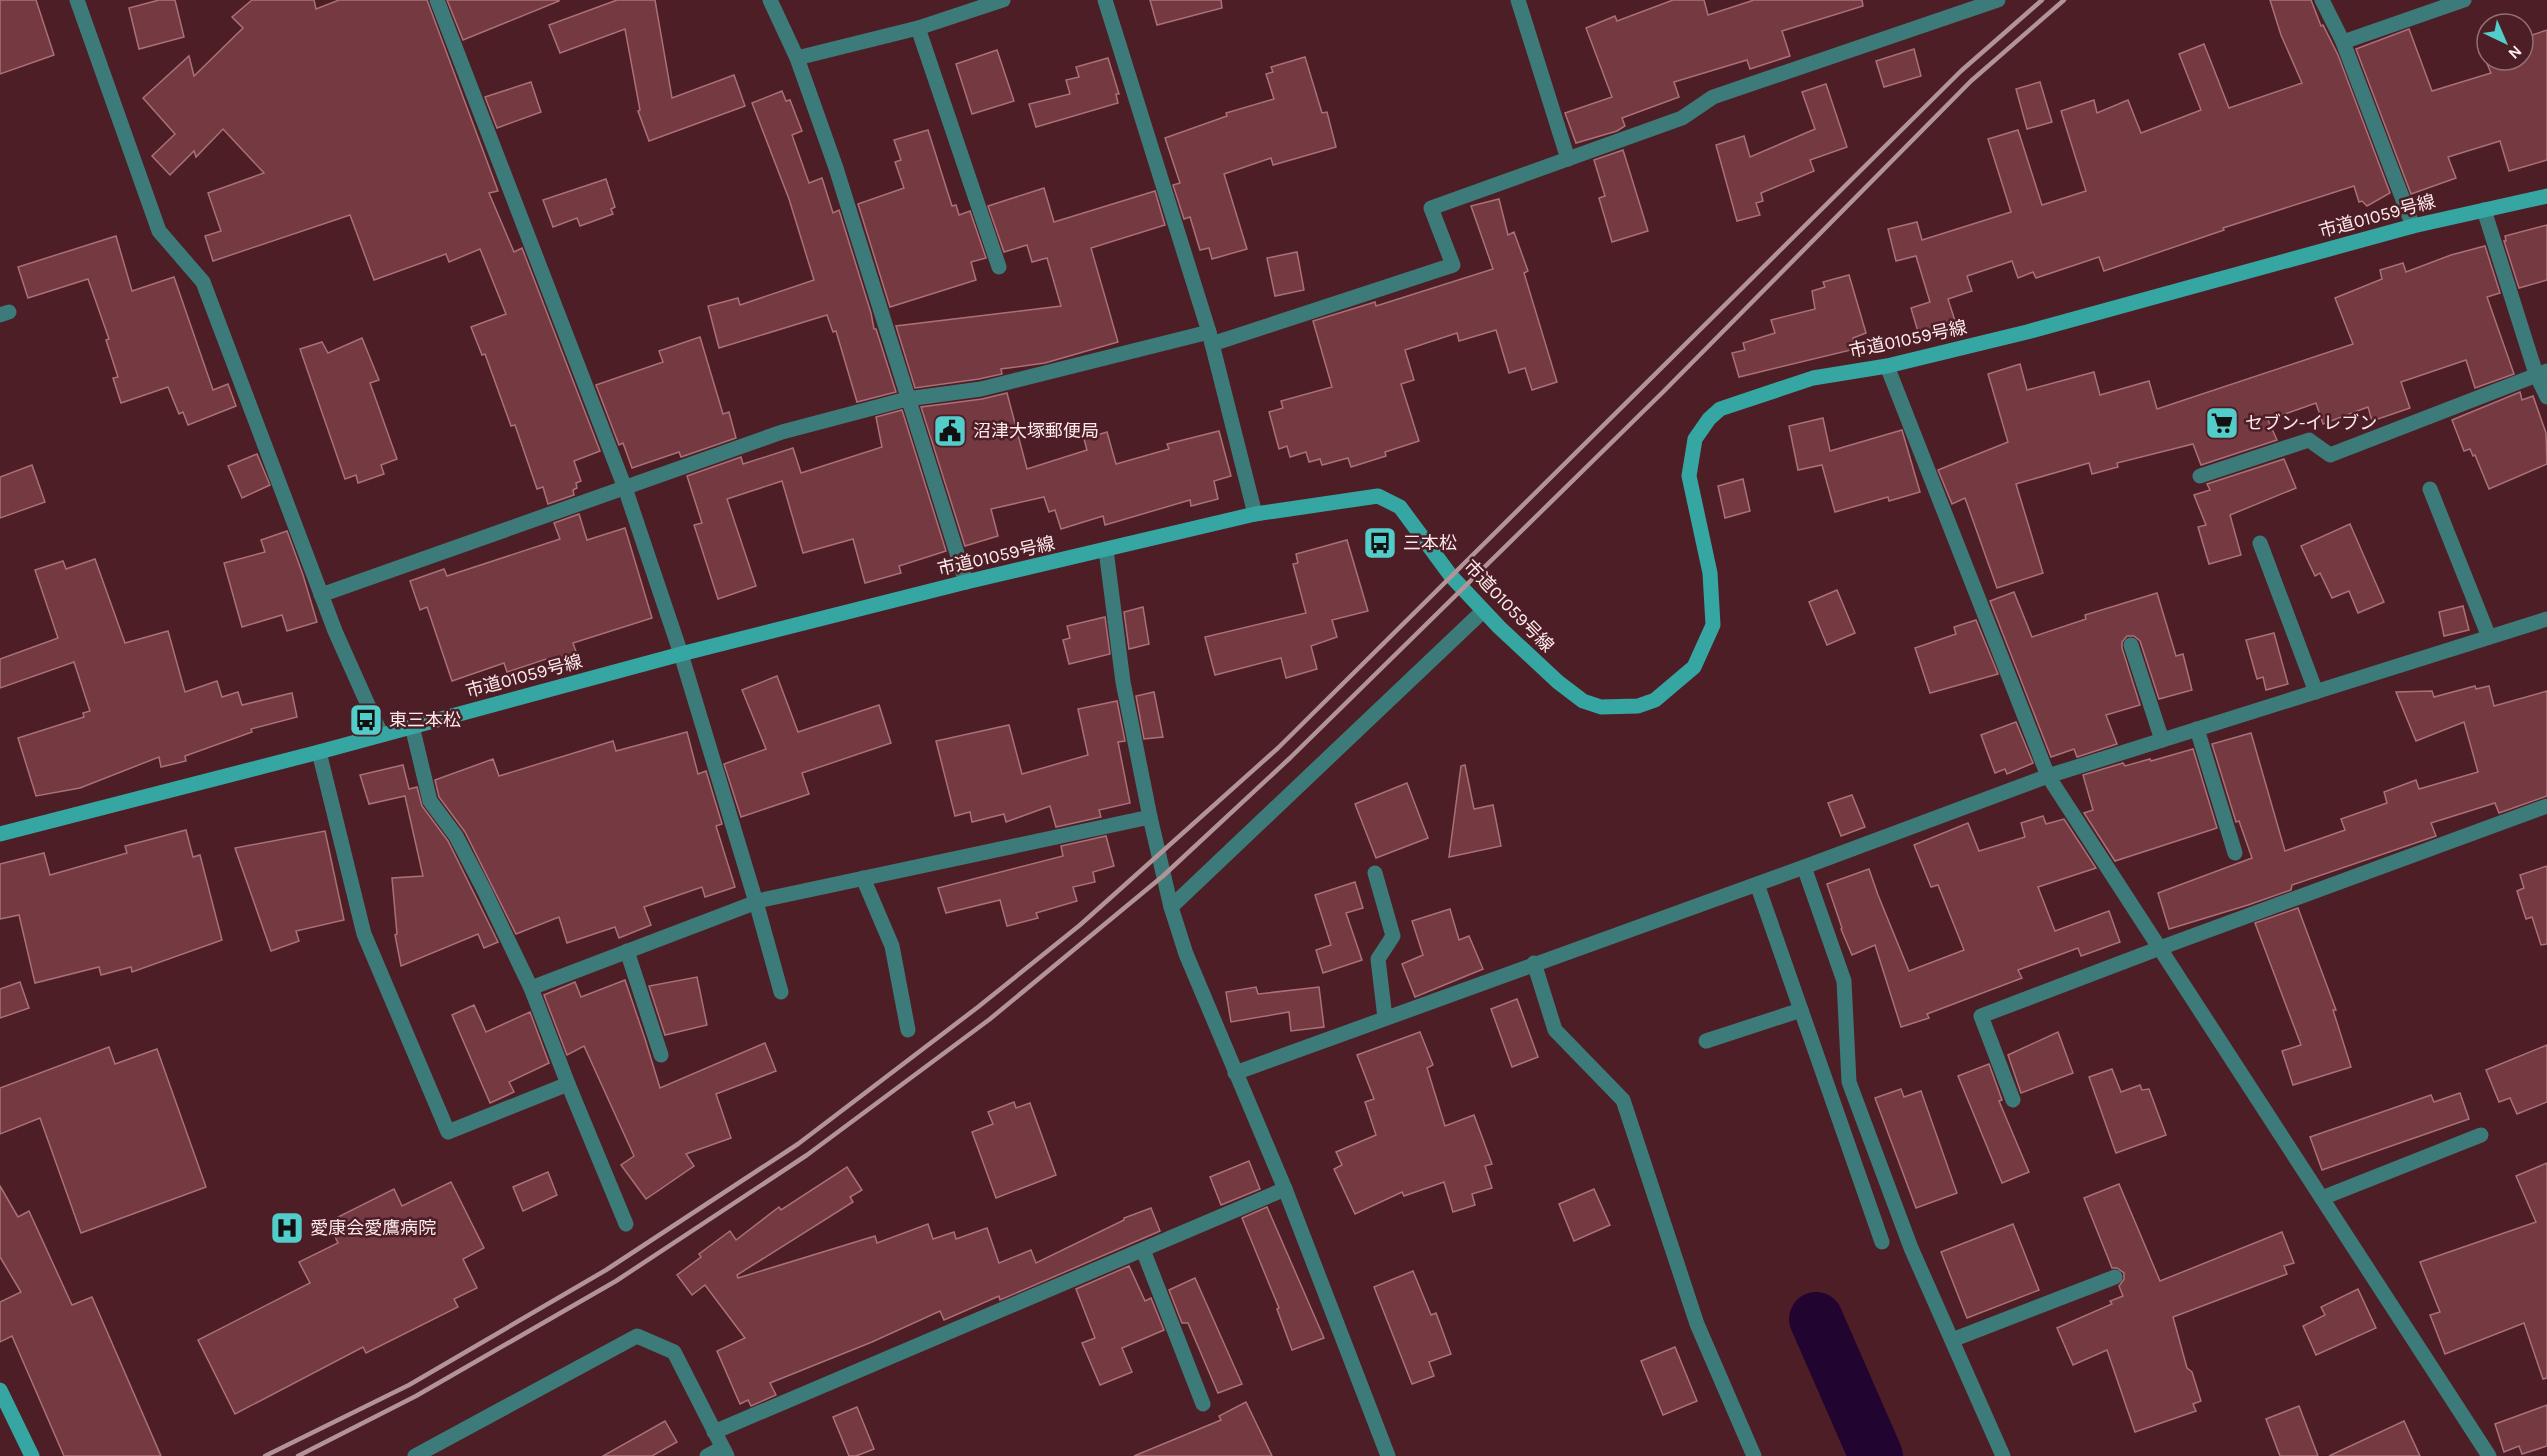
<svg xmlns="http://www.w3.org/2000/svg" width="2547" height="1456" font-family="Karla,'Noto Sans JP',sans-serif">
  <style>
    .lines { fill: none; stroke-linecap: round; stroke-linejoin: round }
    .river { stroke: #21042f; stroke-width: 54 }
    .building { fill: #753942; stroke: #a97177; stroke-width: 1.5 }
    .lane { stroke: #3c7b79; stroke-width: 15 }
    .street { stroke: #3c7b79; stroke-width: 15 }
    .secondary { stroke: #36a6a2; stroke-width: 15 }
    .rail { stroke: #b29498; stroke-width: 4.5 }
    .labels { text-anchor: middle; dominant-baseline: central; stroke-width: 5; stroke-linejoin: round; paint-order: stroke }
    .street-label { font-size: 18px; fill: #fdeaeb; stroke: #4d1e26 }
    .poi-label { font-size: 18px; fill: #fdeaeb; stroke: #4d1e26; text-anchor: start }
  </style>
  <rect width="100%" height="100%" fill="#4d1e26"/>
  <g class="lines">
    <!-- river -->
    <polyline class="river" points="1816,1319 1876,1456"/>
  </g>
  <!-- building -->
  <g class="building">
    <polygon points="0,0 36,0 54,55 0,74"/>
    <polygon points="159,0 175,0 184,37 139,49 129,8"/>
    <polygon points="252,0 314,0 316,9 339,0 427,0 498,191 489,193 514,252 522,248 600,451 574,461 581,481 576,483 577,488 573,490 574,495 548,504 543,487 537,489 515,425 511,426 485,354 482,355 471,327 506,314 480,249 449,262 446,254 374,280 350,215 213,261 205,236 221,231 208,193 264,173 223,129 196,157 194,151 170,175 152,156 175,134 143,98 189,56 194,76 243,28 232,17"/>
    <polygon points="447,0 559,0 559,1 463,40"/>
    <polygon points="617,0 655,0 672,98 734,75 745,106 649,141 638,111 640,110 625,29 560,53 549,25"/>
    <polygon points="1150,0 1221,0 1222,8 1157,25"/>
    <polygon points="1673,0 1704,0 1708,15 1754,0 1862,0 1863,6 1782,31 1790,56 1750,69 1747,60 1674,82 1679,97 1622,118 1625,126 1617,131 1576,143 1565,113 1612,97 1586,28 1615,16 1617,21"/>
    <polygon points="2270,0 2311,0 2321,26 2323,25 2338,55 2390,193 2367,206 2362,201 2359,202 2354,186 2223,228 2224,230 2104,271 2099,257 2036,278 2033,272 2018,278 2012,261 1967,276 1972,291 1948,299 1956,324 1919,335 1911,308 1930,302 1916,256 1896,261 1888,229 1917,222 1922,240 2011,212 1988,139 2018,130 2042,205 2086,191 2061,111 2094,100 2097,113 2128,100 2141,133 2201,110 2179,54 2204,44 2229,108 2302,83 2281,35"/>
    <polygon points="2409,29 2432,91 2491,73 2482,52 2487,50 2487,60 2523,60 2523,38 2547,30 2547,160 2509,171 2500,141 2448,157 2456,178 2411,194 2356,49"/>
    <polygon points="1914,49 1921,76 1884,87 1876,61"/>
    <polygon points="997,50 1014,101 972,114 956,64"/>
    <polygon points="1305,57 1322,113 1327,112 1336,147 1273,165 1271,158 1224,174 1247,249 1212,259 1209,248 1200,250 1190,217 1184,219 1173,185 1180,183 1165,138 1227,116 1226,113 1274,99 1266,74 1273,72 1271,67"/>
    <polygon points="1108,58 1119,94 1116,94 1118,103 1036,127 1029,104 1070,94 1066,80 1079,77 1076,67"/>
    <polygon points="531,82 541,112 497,128 485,97"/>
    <polygon points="2040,82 2052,122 2027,129 2016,89"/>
    <polygon points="1826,84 1847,147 1810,160 1814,171 1761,193 1763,201 1756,203 1760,215 1737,221 1716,145 1744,136 1750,157 1815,129 1802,92"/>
    <polygon points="782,91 786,101 790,100 802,131 792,135 809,183 822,178 833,213 839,210 871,313 874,329 876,329 896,392 857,402 836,331 833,332 827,315 719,348 708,306 738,298 740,305 814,280 789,199 752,103"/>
    <polygon points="928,130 952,206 956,205 959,215 970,211 986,258 971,262 976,280 890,307 858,204 904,188 895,162 901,160 894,140"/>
    <polygon points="1623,150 1648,231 1612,242 1599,198 1605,196 1594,160"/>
    <polygon points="606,179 615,207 611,209 613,214 580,226 577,218 553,227 543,200"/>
    <polygon points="1044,188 1054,222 1155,191 1165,225 1091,248 1118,342 1045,363 1001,369 1002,374 979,379 915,388 896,326 1061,306 1047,258 1032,262 1027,245 1004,252 988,206"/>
    <polygon points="1499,199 1508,235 1514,232 1528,271 1524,273 1557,382 1532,390 1525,368 1509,373 1496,330 1459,341 1457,333 1405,350 1414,380 1401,384 1419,441 1385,452 1386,456 1351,467 1348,458 1322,465 1320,459 1309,462 1306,452 1290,457 1287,446 1279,449 1269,412 1283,408 1281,401 1332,387 1313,321 1375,302 1376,306 1493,269 1471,206"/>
    <polygon points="2547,225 2547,280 2519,288 2504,241 2506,241 2505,236"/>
    <polygon points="116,236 132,291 174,277 213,390 228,384 236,406 188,425 183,412 179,414 168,387 121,403 113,378 118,377 106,340 109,339 88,279 28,298 18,267"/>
    <polygon points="2485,246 2500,293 2487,297 2514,374 2475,388 2466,360 2401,382 2410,408 2372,421 2368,407 2323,424 2316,403 2268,420 2277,440 2201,465 2193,444 2117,463 2118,467 2092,474 2089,463 2016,484 2043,573 1997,588 1965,498 1952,504 1938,470 2008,442 1988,374 2020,364 2027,390 2094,372 2100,395 2149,381 2157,409 2353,344 2335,298 2382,279 2380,270 2403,263 2406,272 2451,255"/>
    <polygon points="1297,252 1304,290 1275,296 1267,258"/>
    <polygon points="1849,275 1866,333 1853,338 1855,349 1739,377 1732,353 1745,350 1743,343 1775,333 1771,320 1815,309 1812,291 1825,287 1823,282"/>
    <polygon points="700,337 723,414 729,412 736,438 681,457 679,452 632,468 623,443 619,445 596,385 663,362 659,351"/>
    <polygon points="362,338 379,380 370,383 397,459 381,465 384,474 358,483 356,475 345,479 300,349 322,342 328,353"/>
    <polygon points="2520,392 2522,400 2533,396 2546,433 2547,464 2489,489 2475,455 2473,456 2470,449 2464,451 2452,420"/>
    <polygon points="1007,393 1027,469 1087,450 1084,439 1107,432 1116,464 1169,449 1167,444 1219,431 1231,476 1214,481 1218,499 1191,506 1190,500 1105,525 1103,516 1061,529 1055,510 1049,512 1044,497 991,509 998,536 965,546 921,407 982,399"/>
    <polygon points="902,410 946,551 899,566 901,573 865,583 853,539 803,553 782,481 727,499 756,586 718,599 694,525 702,523 687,476 741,457 743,464 793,448 801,473 882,447 876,417"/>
    <polygon points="1823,418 1830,451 1902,430 1920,492 1889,501 1888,497 1835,512 1822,465 1798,470 1789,426"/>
    <polygon points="257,454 270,485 242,498 228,466"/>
    <polygon points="2284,459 2296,488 2230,515 2241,555 2209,564 2198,527 2206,525 2194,495 2210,490 2207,484"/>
    <polygon points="32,465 45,502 0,518 0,477"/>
    <polygon points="1743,479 1750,511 1725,518 1718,486"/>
    <polygon points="579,514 587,540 625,528 652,618 573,643 578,658 551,665 546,659 507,672 504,663 452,681 427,607 420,610 410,581 444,569 447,576 560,539 554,523"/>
    <polygon points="2350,524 2384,602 2358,613 2349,591 2332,598 2320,573 2315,576 2301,546"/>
    <polygon points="287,531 303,575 317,622 287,631 282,615 242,627 224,563 265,552 261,540"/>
    <polygon points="1347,540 1368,611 1332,620 1337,637 1311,646 1317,669 1286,678 1281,658 1215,675 1205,637 1306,613 1293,564 1298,563 1296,554"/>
    <polygon points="95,559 125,643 168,631 185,692 217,681 222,697 238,692 242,705 292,693 297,717 251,729 252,732 185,756 186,761 161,767 159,757 80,788 36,796 18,738 84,717 83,713 90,711 74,662 0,688 0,659 58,638 35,570 63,561 66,569"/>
    <polygon points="1837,590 1855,633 1827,645 1809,602"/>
    <polygon points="2014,592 2032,637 2086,619 2085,615 2157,593 2176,656 2183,654 2192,690 2159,699 2140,641 2134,636 2127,636 2122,642 2122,648 2140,705 2106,715 2117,744 2077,757 2074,749 2051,757 1990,601"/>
    <polygon points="2463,606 2469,630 2444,636 2439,612"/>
    <polygon points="1143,607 1149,644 1129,649 1124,612"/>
    <polygon points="1105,617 1110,654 1069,664 1063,640 1070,638 1067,626"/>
    <polygon points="1976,620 1998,674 1930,693 1915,648 1956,634 1954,627"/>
    <polygon points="2274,633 2288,684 2266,690 2263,677 2257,679 2246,640"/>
    <polygon points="777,676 798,732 879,705 891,743 802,773 809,794 741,817 724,764 766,749 742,690"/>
    <polygon points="2475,686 2476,689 2489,686 2494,706 2547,691 2547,796 2499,813 2495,803 2431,823 2436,836 2292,885 2291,890 2248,905 2169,929 2158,893 2252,858 2239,821 2236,822 2212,744 2251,733 2285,851 2345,830 2341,819 2387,803 2384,792 2416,780 2419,789 2478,772 2464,722 2416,741 2396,692 2432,691 2434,697"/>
    <polygon points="1154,692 1163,737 1144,739 1136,696"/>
    <polygon points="1117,701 1125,741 1118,742 1130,803 1099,810 1101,817 1056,827 1050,806 1006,822 1004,814 972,822 970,812 955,816 936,741 1009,725 1022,774 1088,755 1078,709"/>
    <polygon points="2016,722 2033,763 2007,774 2005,769 1995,773 1981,735"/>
    <polygon points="687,732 698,774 706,771 722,824 716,826 735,887 705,897 702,887 644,907 651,925 619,938 615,927 567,943 559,917 516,934 465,832 439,797 435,780 493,759 499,776 613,741 616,751"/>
    <polygon points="2193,749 2217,828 2115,861 2084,813 2093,810 2083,775 2123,763 2125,766 2150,759 2151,761"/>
    <polygon points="403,765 409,789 417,787 422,806 448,841 498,942 484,948 478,934 401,966 395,935 397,934 392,878 423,876 405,796 369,804 360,775"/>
    <polygon points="1465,765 1474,809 1493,805 1501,846 1449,857 1461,766"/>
    <polygon points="1407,783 1428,838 1376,858 1355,804"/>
    <polygon points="1852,795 1865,827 1841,836 1828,803"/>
    <polygon points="2043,816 2046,824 2064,819 2096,868 2038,887 2055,931 2109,911 2120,942 2081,956 2078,948 2018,970 2022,978 1927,1014 1929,1018 1901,1027 1875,945 1852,955 1841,929 1842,928 1827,884 1869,869 1878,895 1909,971 1964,950 1938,885 1931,887 1914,845 1968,823 1979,851 2025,837 2021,823"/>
    <polygon points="186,830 193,857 200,855 222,940 132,972 131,967 101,975 99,967 35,983 19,915 0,919 0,864 44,853 50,875 127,853 125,846"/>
    <polygon points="325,831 344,920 296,931 299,941 271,951 235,848"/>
    <polygon points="1106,836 1114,866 1093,872 1095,882 1073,887 1077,901 1036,913 1038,918 1007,926 1000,900 946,913 938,888 1063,856 1061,846"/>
    <polygon points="2547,866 2547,944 2541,945 2532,917 2526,919 2517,891 2524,888 2520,875"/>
    <polygon points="1355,882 1363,908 1346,913 1362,960 1323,973 1316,950 1331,945 1315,895"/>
    <polygon points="2298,908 2336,1010 2333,1010 2351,1067 2293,1085 2282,1051 2301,1045 2255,923"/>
    <polygon points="1450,909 1459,940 1469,936 1483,969 1415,997 1402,964 1423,955 1412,921"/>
    <polygon points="697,977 707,1025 665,1035 649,986"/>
    <polygon points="625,980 645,1039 660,1088 765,1043 776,1071 716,1094 731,1138 686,1154 694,1166 646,1199 621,1165 634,1156 584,1046 567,1055 544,995 575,982 581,997"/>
    <polygon points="20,982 29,1008 0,1018 0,989"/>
    <polygon points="1256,987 1258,994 1319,987 1324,1027 1291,1031 1289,1012 1231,1022 1226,992"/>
    <polygon points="1517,999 1538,1057 1512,1067 1491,1009"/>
    <polygon points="474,1005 486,1032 530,1012 549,1063 509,1082 514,1092 490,1103 452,1015"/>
    <polygon points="1420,1032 1433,1065 1427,1068 1445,1126 1474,1115 1492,1164 1485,1166 1492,1188 1472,1194 1475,1205 1453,1212 1444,1182 1404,1196 1402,1192 1355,1214 1334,1169 1342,1165 1336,1152 1376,1135 1365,1102 1374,1099 1357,1055"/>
    <polygon points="2058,1032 2073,1073 2021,1093 2008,1055"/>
    <polygon points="2547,1045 2547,1102 2517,1114 2510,1098 2499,1102 2486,1070"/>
    <polygon points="109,1047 115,1064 157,1049 206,1187 81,1233 40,1118 0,1134 0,1088"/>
    <polygon points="1989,1064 2002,1100 1999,1101 2029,1172 2002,1183 1958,1076"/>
    <polygon points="2112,1069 2121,1092 2140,1085 2142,1090 2149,1089 2166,1135 2116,1153 2089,1077"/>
    <polygon points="1901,1089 1904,1097 1921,1091 1957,1193 1916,1208 1875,1098"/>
    <polygon points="2460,1093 2469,1119 2322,1170 2310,1137 2431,1095 2434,1102"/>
    <polygon points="1014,1102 1016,1108 1030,1103 1056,1175 996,1198 972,1132 993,1124 988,1112"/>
    <polygon points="1249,1161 1260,1189 1221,1205 1210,1177"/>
    <polygon points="2547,1163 2547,1378 2543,1379 2524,1323 2445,1354 2430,1315 2440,1312 2420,1262 2536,1222 2516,1176"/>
    <polygon points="847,1167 862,1190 850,1197 853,1202 737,1275 738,1278 875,1236 877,1243 928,1224 933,1239 954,1232 956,1239 987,1228 999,1263 1031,1250 1036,1263 1124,1220 1124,1218 1151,1208 1160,1231 1000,1300 999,1296 944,1320 940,1311 872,1342 770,1383 776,1395 751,1406 748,1400 740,1404 717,1351 745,1338 705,1285 692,1295 677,1275 701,1257 699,1254 730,1231 736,1240 779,1207 781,1210"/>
    <polygon points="548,1172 557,1195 523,1211 513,1187"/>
    <polygon points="451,1182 484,1248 463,1259 477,1288 454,1299 458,1307 366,1353 363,1347 235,1414 198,1340 310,1283 299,1262 338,1243 328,1222 394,1189 402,1206"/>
    <polygon points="2119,1184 2160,1281 2282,1232 2294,1263 2284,1266 2287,1274 2173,1317 2187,1368 2192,1372 2201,1401 2193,1404 2196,1411 2135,1432 2107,1350 2073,1365 2057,1328 2112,1304 2110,1301 2123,1296 2119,1286 2124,1279 2124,1273 2117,1268 2112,1268 2084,1198"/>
    <polygon points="0,1186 18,1217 29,1211 72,1305 92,1297 161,1456 64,1456 12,1336 0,1342 0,1302 21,1292 0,1257"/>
    <polygon points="1594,1189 1610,1225 1574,1241 1559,1204"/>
    <polygon points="1267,1207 1324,1338 1292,1350 1277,1309 1279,1308 1242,1218"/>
    <polygon points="2013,1224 2039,1290 1967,1318 1941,1252"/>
    <polygon points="1129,1266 1145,1301 1151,1298 1164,1330 1122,1348 1132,1372 1100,1385 1082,1343 1095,1338 1076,1289"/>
    <polygon points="1413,1271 1431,1315 1436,1313 1451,1354 1429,1362 1434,1376 1412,1384 1374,1287"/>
    <polygon points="1195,1278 1242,1384 1218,1393 1188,1323 1182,1323 1169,1290"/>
    <polygon points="2358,1289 2376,1328 2316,1355 2303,1326 2325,1315 2321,1307"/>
    <polygon points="1675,1347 1697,1401 1663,1415 1641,1361"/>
    <polygon points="1246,1402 1272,1456 1134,1456 1221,1420 1219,1416"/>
    <polygon points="2547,1405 2547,1446 2522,1454 2519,1446 2504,1452 2495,1424"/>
    <polygon points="2299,1406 2318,1456 2280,1456 2266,1419"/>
    <polygon points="857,1407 874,1449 856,1456 849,1456 833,1417"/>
    <polygon points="665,1421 677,1442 652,1456 603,1456"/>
    <polygon points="2404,1421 2420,1456 2329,1456"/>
  </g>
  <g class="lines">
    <!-- lane -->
    <g class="lane">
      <polyline points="918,28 999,267"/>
      <polyline points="2343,42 2464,0"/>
      <polyline points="797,58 918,28 1003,0"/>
      <polyline points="2484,210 2536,374 2547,397"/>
      <polyline points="2200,476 2309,440 2330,455 2547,371"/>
      <polyline points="2430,489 2489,637"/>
      <polyline points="2260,543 2316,692"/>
      <polyline points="321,595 782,432 907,399 981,389 1209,332"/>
      <polyline points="2131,645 2162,740"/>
      <polyline points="681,654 756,902"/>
      <polyline points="2197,729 2235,853"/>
      <polyline points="1757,884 1882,1242"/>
      <polyline points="1706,1041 1801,1010"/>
      <polyline points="2013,1100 1981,1016 2160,948 2547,806"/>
    </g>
    <!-- street -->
    <g class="street">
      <polyline points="77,0 159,231 203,282 335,631 381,734"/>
      <polyline points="437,0 625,488 681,654"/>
      <polyline points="770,0 797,58 836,168 966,582"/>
      <polyline points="1105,0 1209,332 1255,514"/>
      <polyline points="1518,0 1568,159"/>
      <polyline points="2322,0 2343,42 2413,226"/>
      <polyline points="0,315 9,312"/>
      <polyline points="1212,344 1453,265 1431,208 1682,118 1713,97 1998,0"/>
      <polyline points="1887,366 2048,776 2489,1456"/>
      <polyline points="412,726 430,801 456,836 484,890 531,988 568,1084"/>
      <polyline points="319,752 364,934 448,1132 568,1084 626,1224"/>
      <polyline points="1150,817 1171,907"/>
      <polyline points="1804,867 1844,981 1849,1082 1911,1248 2003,1456"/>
      <polyline points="1375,873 1393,936 1378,959 1385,1018"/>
      <polyline points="863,878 892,946 908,1030"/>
      <polyline points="756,902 781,992"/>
      <polyline points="627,951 661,1055"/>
      <polyline points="1534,963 1555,1030 1623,1100 1697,1324 1754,1456"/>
      <polyline points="531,988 762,900 1150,817 1123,682 1106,550"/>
      <polyline points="1235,1073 1804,867 2048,776 2547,619"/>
      <polyline points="2322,1198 2481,1135"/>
      <polyline points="1143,1250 1203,1404"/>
      <polyline points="1952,1340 2115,1277"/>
      <polyline points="714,1432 1285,1189"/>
      <polyline points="415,1456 637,1336 674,1352 727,1456"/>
      <polyline points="707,1456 722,1448"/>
      <polyline points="1388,1456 1285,1189 1186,954 1171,907 1483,611"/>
    </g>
    <!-- secondary -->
    <g class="secondary">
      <polyline points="0,834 319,752 681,654 966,582 1255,514 1378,496 1400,507 1451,576 1499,627 1558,682 1583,701 1601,707 1638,706 1655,700 1694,667 1713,625 1710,573 1689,476 1695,439 1709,419 1720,409 1813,378 1887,366 2027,332 2413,226 2547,196"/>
      <polyline points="0,1390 32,1456"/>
    </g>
    <!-- rail -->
    <g class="rail">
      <polyline points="265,1456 409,1385 606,1270 798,1144 978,1007 1080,925 1278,748 1961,71 2042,0"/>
      <polyline points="298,1456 416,1396 616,1281 807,1155 990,1019 1163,876 1290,758 1663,392 1971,81 2064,0"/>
    </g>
  </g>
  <!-- icons -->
  <defs>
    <symbol id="supermarket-square" viewBox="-11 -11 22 22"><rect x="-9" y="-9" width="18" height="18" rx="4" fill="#53cdc9" stroke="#4d1e26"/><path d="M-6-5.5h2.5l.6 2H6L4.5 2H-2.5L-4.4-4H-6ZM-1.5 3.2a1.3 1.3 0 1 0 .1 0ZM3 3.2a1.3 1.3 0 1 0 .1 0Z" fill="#111"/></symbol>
    <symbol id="civic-square" viewBox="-11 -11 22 22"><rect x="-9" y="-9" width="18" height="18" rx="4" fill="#53cdc9" stroke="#4d1e26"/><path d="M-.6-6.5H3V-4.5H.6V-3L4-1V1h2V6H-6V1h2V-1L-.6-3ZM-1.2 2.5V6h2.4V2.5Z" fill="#111"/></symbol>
    <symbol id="bus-square" viewBox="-11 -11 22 22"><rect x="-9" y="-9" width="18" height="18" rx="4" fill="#53cdc9" stroke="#4d1e26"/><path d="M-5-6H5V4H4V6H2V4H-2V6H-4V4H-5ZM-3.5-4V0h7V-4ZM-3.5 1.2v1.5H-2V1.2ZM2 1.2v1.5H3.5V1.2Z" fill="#111"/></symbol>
    <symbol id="hospital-square" viewBox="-11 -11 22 22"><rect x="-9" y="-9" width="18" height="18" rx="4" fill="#53cdc9" stroke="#4d1e26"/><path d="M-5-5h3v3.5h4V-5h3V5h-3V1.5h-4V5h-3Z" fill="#111"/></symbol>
  </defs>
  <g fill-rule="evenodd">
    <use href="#supermarket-square" x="2203" y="404" width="38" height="38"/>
    <use href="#civic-square" x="931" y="412" width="38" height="38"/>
    <use href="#bus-square" x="1361" y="524" width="38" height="38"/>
    <use href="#bus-square" x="347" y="701" width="38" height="38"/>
    <use href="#hospital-square" x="268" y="1209" width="38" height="38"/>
  </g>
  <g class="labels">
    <!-- street labels -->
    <g class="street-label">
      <text transform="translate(2377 216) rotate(-15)">市道01059号線</text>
      <text transform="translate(1908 339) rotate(-12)">市道01059号線</text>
      <text transform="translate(996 556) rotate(-13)">市道01059号線</text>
      <text transform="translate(1509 606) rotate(46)">市道01059号線</text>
      <text transform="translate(524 676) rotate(-15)">市道01059号線</text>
    </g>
    <!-- poi labels -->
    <g class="poi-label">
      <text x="2245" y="423">セブン-イレブン</text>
      <text x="973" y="431">沼津大塚郵便局</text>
      <text x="1403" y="543">三本松</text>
      <text x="389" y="720">東三本松</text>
      <text x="310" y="1228">愛康会愛鷹病院</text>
    </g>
  </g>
  <!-- north arrow -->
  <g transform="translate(2505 42) rotate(136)"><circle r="28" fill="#4d1e26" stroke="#937075" stroke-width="1.5"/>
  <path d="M0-4.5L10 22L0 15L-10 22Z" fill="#53cdc9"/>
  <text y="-9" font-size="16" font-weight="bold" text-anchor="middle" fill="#fdeaeb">N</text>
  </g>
</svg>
